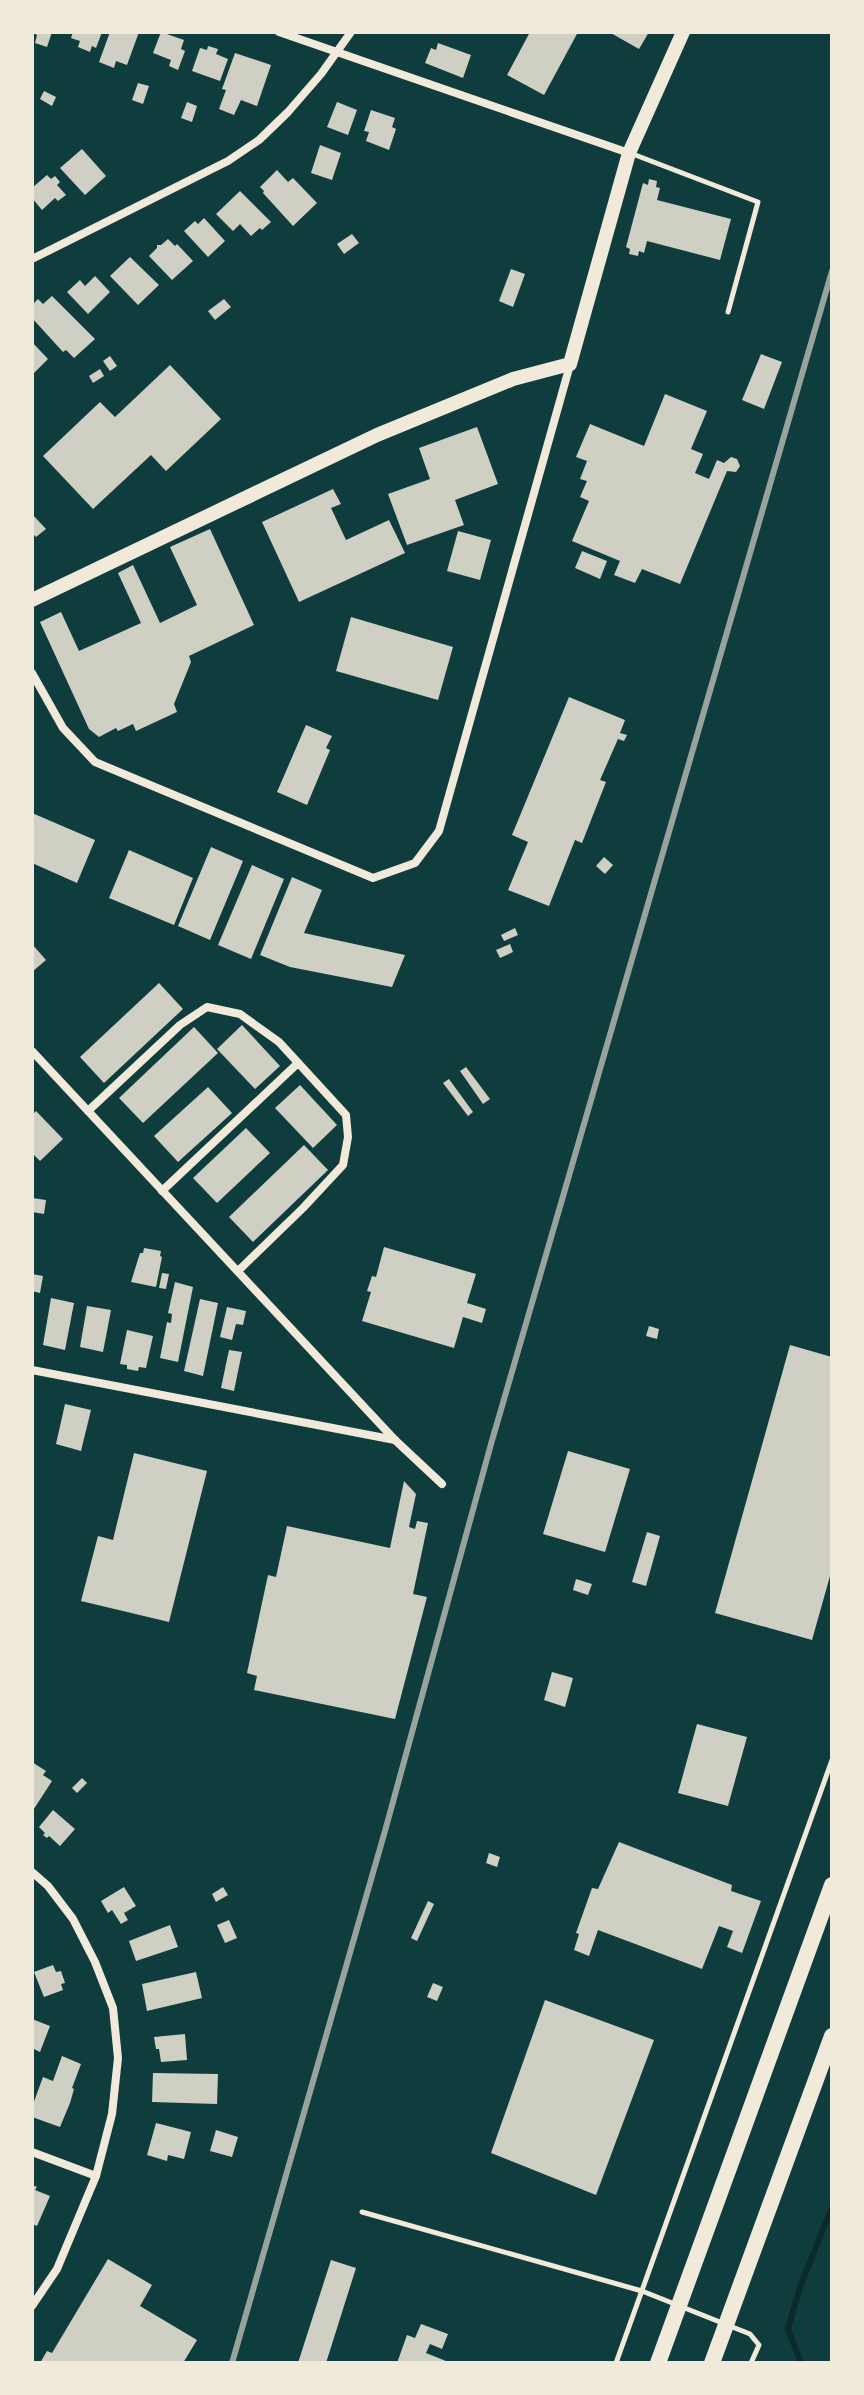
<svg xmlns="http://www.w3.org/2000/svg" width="864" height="2395" font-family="'PT Sans Narrow',sans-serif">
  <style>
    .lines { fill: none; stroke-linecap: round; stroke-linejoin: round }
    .stream { stroke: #0a2a2b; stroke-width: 6 }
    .building { fill: #cfcfc3 }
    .service { stroke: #f1e9da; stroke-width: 5 }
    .minor { stroke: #f1e9da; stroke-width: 8 }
    .tertiary { stroke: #f1e9da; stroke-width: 14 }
    .primary { stroke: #f1e9da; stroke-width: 16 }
    .rail { stroke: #97a49c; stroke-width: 6 }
  </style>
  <rect width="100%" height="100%" fill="#0f3d3e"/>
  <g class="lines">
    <!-- stream -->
    <polyline class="stream" points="801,2363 788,2329 800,2287 832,2207"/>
  </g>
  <!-- building -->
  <g class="building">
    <polygon points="32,32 52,32 47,47 35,43 37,35"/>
    <polygon points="73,32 102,32 96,48 92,46 90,52 78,47 80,41 71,38"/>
    <polygon points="110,32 139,32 127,65 116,61 114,68 99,62"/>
    <polygon points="161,32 184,40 181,49 185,51 178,70 169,66 171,60 153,53"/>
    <polygon points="530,32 578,32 544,95 507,75"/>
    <polygon points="609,32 649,32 639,49"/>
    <polygon points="438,43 471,55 463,78 425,63 431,48 436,50"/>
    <polygon points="208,46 218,49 216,54 228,59 220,81 192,71 200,48 207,50"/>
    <polygon points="235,53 271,65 257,106 241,100 234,115 219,109 226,90 222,89"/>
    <polygon points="138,83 149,86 143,104 132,100"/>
    <polygon points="44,91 56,97 52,106 40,99"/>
    <polygon points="187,102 197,106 192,122 181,118"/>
    <polygon points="337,102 357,110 348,135 327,127"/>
    <polygon points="371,110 395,118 392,127 396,129 389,150 366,141 369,132 364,131"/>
    <polygon points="320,145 341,153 332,180 311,173"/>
    <polygon points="82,149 106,176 85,195 60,168"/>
    <polygon points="277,170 288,182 293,178 317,203 293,226 263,193 264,191 260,187"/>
    <polygon points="47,175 51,179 55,176 60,182 57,185 66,195 58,201 55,198 42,210 32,198 32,188"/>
    <polygon points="649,179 657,181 656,187 660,188 657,200 731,219 720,260 647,241 644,253 639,251 638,256 629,254 630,249 626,247 643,183 648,185"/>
    <polygon points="240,191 271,222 262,230 260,228 251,236 240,224 233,231 216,214"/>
    <polygon points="204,218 225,241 208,257 184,231 195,221 198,224"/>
    <polygon points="352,234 359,243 344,254 337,244"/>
    <polygon points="168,239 175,246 177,244 193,261 172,280 149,256 157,248 157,245 161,245"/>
    <polygon points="130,257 159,285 138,305 110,276"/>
    <polygon points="511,269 525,274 513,307 499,301"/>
    <polygon points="95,276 110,292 88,314 67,292 80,280 85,286"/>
    <polygon points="52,296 95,339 74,358 66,350 63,352 32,318 32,305 38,299 43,304"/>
    <polygon points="224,299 231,307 215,320 208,311"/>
    <polygon points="32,342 48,359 32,375"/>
    <polygon points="761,354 782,362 764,409 742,400"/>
    <polygon points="110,356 117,366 110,371 103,361"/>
    <polygon points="170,365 221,419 166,471 151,455 93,509 43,456 100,402 115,417"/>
    <polygon points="100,369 104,376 93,383 89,376"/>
    <polygon points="665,394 707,411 691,449 703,454 695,473 709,479 717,460 724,463 731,457 737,459 740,466 736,472 727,471 680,584 642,569 635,583 614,575 620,561 572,541 589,501 580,497 587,481 580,479 587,461 576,457 590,424 644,446"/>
    <polygon points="477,427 498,484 455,500 464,525 407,545 388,494 430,479 419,448"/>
    <polygon points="333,489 341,504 331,508 346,540 389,520 405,553 299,602 262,522"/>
    <polygon points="32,514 46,529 36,537 32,533"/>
    <polygon points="210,529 254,625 189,656 191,662 174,704 177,712 136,731 133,724 118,731 116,728 99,737 89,729 40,622 61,612 79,651 141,623 118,573 133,565 160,623 197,605 170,547"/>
    <polygon points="458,531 491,540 480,580 447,571"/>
    <polygon points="582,551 607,561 600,579 575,568"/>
    <polygon points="351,617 453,647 438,700 336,671"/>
    <polygon points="569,697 625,720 620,733 627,735 624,741 618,739 600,780 606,782 582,843 575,840 549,906 508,890 528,842 512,835"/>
    <polygon points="306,725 332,736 326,748 330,750 307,805 277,792"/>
    <polygon points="32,813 95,840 77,883 32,863"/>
    <polygon points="211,847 243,861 210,940 178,926"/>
    <polygon points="129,850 193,878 174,925 109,898"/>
    <polygon points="604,857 613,865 605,874 596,866"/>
    <polygon points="252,865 284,879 251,959 218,945"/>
    <polygon points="292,877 322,890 304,933 405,955 392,987 290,967 260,955"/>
    <polygon points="515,928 518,935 504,941 501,935"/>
    <polygon points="32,944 46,960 32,972"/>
    <polygon points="510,944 513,952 500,958 496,950"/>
    <polygon points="159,983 183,1009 104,1083 80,1057"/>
    <polygon points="242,1025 280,1066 255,1089 217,1049"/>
    <polygon points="194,1027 218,1053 143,1123 119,1098"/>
    <polygon points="466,1067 490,1099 483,1104 460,1071"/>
    <polygon points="449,1079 473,1112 468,1116 443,1083"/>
    <polygon points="300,1085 337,1125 313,1148 275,1108"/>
    <polygon points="208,1087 232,1113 178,1162 154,1136"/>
    <polygon points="36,1111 63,1139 40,1161 32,1153 32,1115"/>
    <polygon points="246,1128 270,1153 217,1203 193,1178"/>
    <polygon points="304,1145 328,1170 253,1242 229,1217"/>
    <polygon points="32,1198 46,1200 44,1214 32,1212"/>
    <polygon points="384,1247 476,1274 467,1303 486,1309 482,1323 463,1317 454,1348 362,1321 371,1292 367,1291 372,1276 376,1277"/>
    <polygon points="144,1248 161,1251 160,1256 162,1257 156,1287 131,1282 140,1253 143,1253"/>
    <polygon points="162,1273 169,1274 166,1289 159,1288"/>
    <polygon points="32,1274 43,1276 40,1293 32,1291"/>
    <polygon points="175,1282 193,1287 178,1362 160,1358 167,1322 171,1323 172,1314 168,1313"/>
    <polygon points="51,1298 74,1303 65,1350 43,1345"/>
    <polygon points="200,1299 218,1303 203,1376 184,1371"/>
    <polygon points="87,1306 111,1310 103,1352 80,1347"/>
    <polygon points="227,1307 246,1311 243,1325 236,1324 232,1340 220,1337"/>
    <polygon points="649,1326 659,1329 657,1339 646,1336"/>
    <polygon points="127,1330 153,1336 146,1368 139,1367 138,1371 127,1369 127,1365 120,1364"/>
    <polygon points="790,1345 832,1357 832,1569 812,1640 715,1613"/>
    <polygon points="229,1350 242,1352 234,1391 221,1388"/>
    <polygon points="65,1404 91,1410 81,1451 56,1444"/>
    <polygon points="568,1451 630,1469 605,1552 543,1534"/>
    <polygon points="134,1453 207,1471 169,1622 81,1601 98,1536 113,1540"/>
    <polygon points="404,1481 416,1494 409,1527 415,1529 417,1521 428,1523 413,1594 427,1597 395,1719 254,1690 257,1676 247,1673 268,1575 276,1577 287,1526 390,1548"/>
    <polygon points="647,1532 660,1536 646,1586 632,1582"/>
    <polygon points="576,1579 592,1584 588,1595 573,1590"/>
    <polygon points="552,1672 573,1678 565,1707 544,1700"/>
    <polygon points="697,1724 747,1737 728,1806 678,1793"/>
    <polygon points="32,1762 46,1771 43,1775 52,1781 32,1812"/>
    <polygon points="82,1778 87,1783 77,1793 72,1788"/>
    <polygon points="53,1810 75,1829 60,1846 49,1836 47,1838 43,1835 45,1833 39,1827"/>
    <polygon points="619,1842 732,1885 731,1891 761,1901 742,1953 727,1947 733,1931 719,1926 702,1969 598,1930 589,1956 574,1950 579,1934 576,1933 592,1888 598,1889"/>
    <polygon points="489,1853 500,1857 497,1867 486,1863"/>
    <polygon points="124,1887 136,1906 124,1913 128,1920 121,1924 112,1910 108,1913 101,1901"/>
    <polygon points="223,1887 228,1895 216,1902 212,1894"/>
    <polygon points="428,1901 434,1904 417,1941 411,1938"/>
    <polygon points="229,1920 237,1938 225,1943 217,1925"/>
    <polygon points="170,1925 178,1947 136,1961 129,1941"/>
    <polygon points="53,1965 56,1972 61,1971 65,1983 61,1984 63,1990 44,1997 34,1972"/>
    <polygon points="196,1972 202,1998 147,2011 142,1984"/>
    <polygon points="433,1983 443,1987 437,2001 427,1997"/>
    <polygon points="545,2000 654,2040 596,2195 491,2153"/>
    <polygon points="32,2019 50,2026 40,2052 32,2048"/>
    <polygon points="185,2034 187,2060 161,2062 159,2049 156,2049 154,2037"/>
    <polygon points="62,2056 81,2064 72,2088 74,2089 70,2103 60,2127 32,2117 32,2107 43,2077 53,2081"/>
    <polygon points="153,2073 218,2074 217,2104 152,2102"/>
    <polygon points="156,2123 191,2132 184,2159 168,2155 167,2161 147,2155"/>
    <polygon points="216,2130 238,2137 232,2157 210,2151"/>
    <polygon points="32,2185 37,2187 35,2190 50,2196 37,2226 32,2224"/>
    <polygon points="108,2259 152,2285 140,2306 197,2340 183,2363 40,2363 47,2351 52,2353"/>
    <polygon points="331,2260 356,2268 326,2363 298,2363"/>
    <polygon points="421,2324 448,2334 442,2349 430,2344 426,2353 451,2363 397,2363 407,2335 415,2338"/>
  </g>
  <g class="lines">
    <!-- service -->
    <g class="service">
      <polyline points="630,153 758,202 728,312"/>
      <polyline points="362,2212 642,2291 750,2334 759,2345 751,2363"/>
      <polyline points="616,2363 832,1760"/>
    </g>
    <!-- minor -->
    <g class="minor">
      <polyline points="279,32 629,153"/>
      <polyline points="32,259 228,161 259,140 288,112 321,74 351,32"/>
      <polyline points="32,673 63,728 95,762 373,878 415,863 439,831 570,365"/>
      <polyline points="32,1051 395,1440 442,1484"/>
      <polyline points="88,1111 180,1025 207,1007 240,1014 279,1042 346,1115 348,1137 343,1165 303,1208 238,1271"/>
      <polyline points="162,1191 298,1063"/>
      <polyline points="32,1370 395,1440"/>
      <polyline points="32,1872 48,1886 73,1919 95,1962 113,2008 118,2058 112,2114 96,2176 57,2269 32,2306"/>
      <polyline points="32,2152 96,2176"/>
    </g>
    <!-- tertiary -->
    <polyline class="tertiary" points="32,600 377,435 513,379 570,364 629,153 683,32"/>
    <!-- primary -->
    <g class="primary">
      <polyline points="658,2363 832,1885"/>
      <polyline points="712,2363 832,2036"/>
    </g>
    <!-- rail -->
    <polyline class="rail" points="232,2363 385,1831 491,1444 832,271"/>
  </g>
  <!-- border -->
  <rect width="864" height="2395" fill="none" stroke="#f1e9da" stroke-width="68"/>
</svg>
